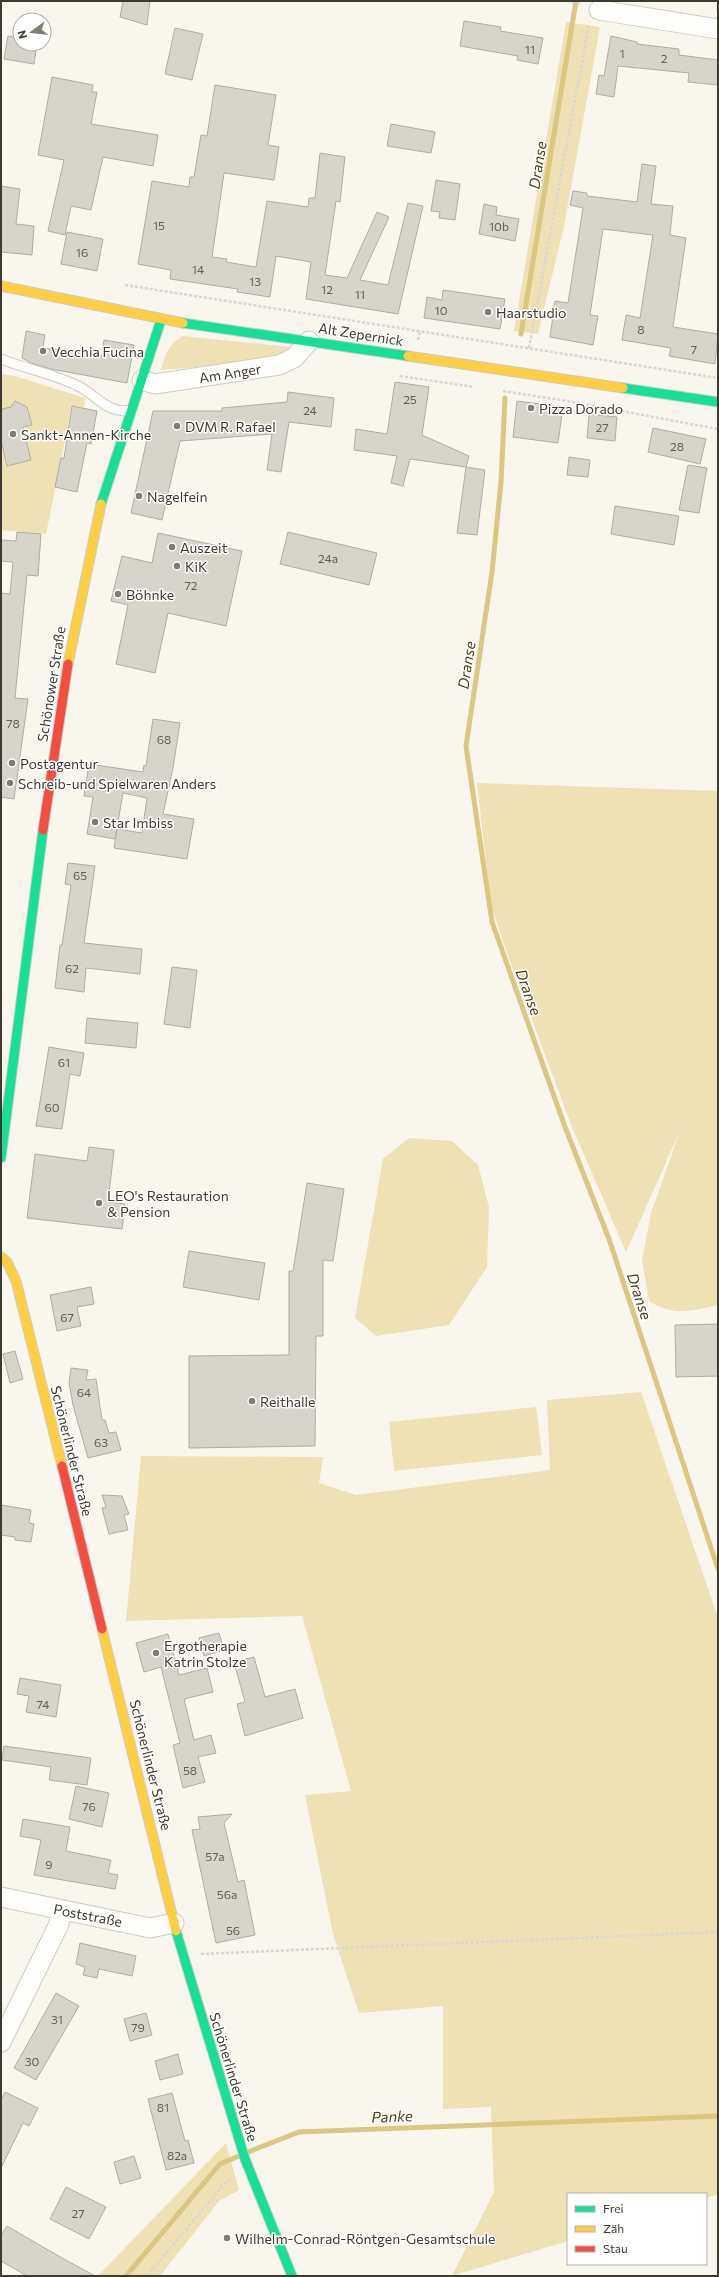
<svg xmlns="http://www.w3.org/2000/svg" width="719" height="2277" font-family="Commissioner,sans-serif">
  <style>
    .green { fill: #eee2b5 }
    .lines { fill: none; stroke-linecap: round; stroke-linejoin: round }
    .stream { stroke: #dac780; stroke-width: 5 }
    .building { fill: #d7d4cb; stroke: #b0ada4 }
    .lane-casing { stroke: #cecbc2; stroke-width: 11 }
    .street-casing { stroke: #cecbc2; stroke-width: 21 }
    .fast-casing { stroke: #cecbc2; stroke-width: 11 }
    .slow-casing { stroke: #cecbc2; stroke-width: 11 }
    .jam-casing { stroke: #cecbc2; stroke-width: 11 }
    .path { stroke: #d8d7d4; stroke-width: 2.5; stroke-dasharray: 3 2; stroke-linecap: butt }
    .lane { stroke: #fefefc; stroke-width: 9 }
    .street { stroke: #fefefc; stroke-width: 19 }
    .fast { stroke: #16e098; stroke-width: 9 }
    .slow { stroke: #ffcf43; stroke-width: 9 }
    .jam { stroke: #f24e42; stroke-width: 9 }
    .poi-dot { fill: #7f7c72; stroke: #fff; stroke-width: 1.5 }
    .labels { text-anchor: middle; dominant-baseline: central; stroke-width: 3; stroke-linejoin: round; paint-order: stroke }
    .number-label { font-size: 12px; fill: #646056 }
    .poi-label { font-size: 14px; fill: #3d3a2f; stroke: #fff; text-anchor: start }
    .street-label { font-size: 14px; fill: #3d3a2f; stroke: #fff }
    .water-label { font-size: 15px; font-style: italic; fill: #4c4118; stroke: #fff }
  </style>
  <rect width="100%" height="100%" fill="#f9f6ed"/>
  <!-- green -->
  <g class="green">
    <polygon points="566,22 600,27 564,226 538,334 514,331"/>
    <path d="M183,336l106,11 2,6 -77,13 -53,4c4,-16 7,-25 22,-34z"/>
    <polygon points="1,374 15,376 85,398 84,408 72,406 46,534 1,530"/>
    <path d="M477,783l241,8v514c-26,6 -45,12 -69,-4l-7,-41 9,-47 29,-82 -54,121 -54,-125 -65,-174 -16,-48z"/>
    <polygon points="409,1138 452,1141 478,1165 489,1207 487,1267 449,1325 376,1336 355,1318 383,1159"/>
    <polygon points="641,1392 718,1618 718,2194 706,2198 706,2194 568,2194 568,2241 452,2276 494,2192 491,2107 443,2109 443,2006 359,2013 333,1934 305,1795 351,1791 302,1616 126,1621 141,1456 323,1457 319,1483 356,1495 550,1470 547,1400"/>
    <polygon points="536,1407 542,1455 394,1471 389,1422"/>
    <polygon points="226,2143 239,2190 219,2201 160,2276 98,2276"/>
  </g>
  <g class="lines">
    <!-- stream -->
    <g class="stream">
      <polyline points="521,334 576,1"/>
      <polyline points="505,398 501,482 492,572 466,746 492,922 565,1127 609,1239 718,1569"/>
      <polyline points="248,2152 299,2132 718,2116"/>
      <polyline points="126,2276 220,2164 239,2156"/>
    </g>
  </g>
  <!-- building -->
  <g class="building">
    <polygon points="123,1 150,1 147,25 120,17"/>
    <polygon points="464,21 501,27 500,31 543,38 538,64 517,60 518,56 460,46"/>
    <polygon points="175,28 203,34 192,80 165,74"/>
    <polygon points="8,36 20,38 20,44 37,44 34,64 4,59"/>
    <polygon points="611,36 637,42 637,44 679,49 679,55 718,60 718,85 688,82 689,73 618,66 614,97 596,94 599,75 604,76"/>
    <polygon points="52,77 93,85 92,92 97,92 91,124 158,135 153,166 103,157 91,210 71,206 65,235 48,231 64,160 38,155"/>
    <polygon points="215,85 276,95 268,145 279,147 274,180 224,173 212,257 227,259 226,262 256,267 267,201 308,207 309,198 315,198 320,153 345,157 340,202 336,201 325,275 347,278 377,212 389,217 360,280 388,285 408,203 423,206 398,314 306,299 311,262 276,256 270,297 237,292 238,289 170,279 171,270 138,264 152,181 189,187 190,177 194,177 201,135 207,136"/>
    <polygon points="391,124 435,132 431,153 387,146"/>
    <polygon points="642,164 656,166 651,204 673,206 670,235 686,238 673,327 718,334 715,364 669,356 671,348 622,340 626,315 640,318 653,235 603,229 590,315 598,316 593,345 550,337 555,301 568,303 583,208 570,205 573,191 587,193 587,196 637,202"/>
    <polygon points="436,180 460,184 455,220 439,218 440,212 431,211"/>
    <polygon points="1,186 20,189 16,224 34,226 32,255 1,252"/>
    <polygon points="484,204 497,207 496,215 519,219 515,241 479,234"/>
    <polygon points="67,232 103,239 97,271 61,264"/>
    <polygon points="443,290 505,299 500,329 424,318 427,297 442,300"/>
    <polygon points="26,331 45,335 43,348 102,356 104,340 134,345 127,383 51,369 31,363 22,358"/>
    <polygon points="395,382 429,387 422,435 469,456 466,467 410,459 403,486 391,483 397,456 354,450 356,429 387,434"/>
    <polygon points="288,392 334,398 331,427 289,422 281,472 267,470 272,434 180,441 162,520 131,513 153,411 222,411 222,408 287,402"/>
    <polygon points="15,401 27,407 32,425 23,427 31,460 7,466 1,440 1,419 2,409 11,407"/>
    <polygon points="517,401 563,407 558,443 513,437"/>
    <polygon points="72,406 97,411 91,444 87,443 77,492 55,487 61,458 64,458"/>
    <polygon points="589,414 617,417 615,441 587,438"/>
    <polygon points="653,428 706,439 700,464 648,452"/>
    <polygon points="569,457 590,460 588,477 567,475"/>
    <polygon points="688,465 707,468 699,513 679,510"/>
    <polygon points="466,467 485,470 477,535 457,533"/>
    <polygon points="615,506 679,516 674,545 611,534"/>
    <polygon points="17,532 41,534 38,576 27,575 15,698 28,699 14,799 1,797 1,593 10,594 13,562 1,561 1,540 16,541"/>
    <polygon points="288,532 377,553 369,585 280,564"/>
    <polygon points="158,533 242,551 226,626 168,613 155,673 116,664 128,605 111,601 122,556 152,563"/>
    <polygon points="153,719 180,723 173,768 163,814 194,819 187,859 114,848 117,829 142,833 147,798 123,793 115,839 87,834 93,797 84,796 89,764 143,772 144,765 146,766"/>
    <polygon points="68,863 95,866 84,943 142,949 140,974 86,968 84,992 55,988 60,945 62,945 71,885 65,884"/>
    <polygon points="172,967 197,970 190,1028 164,1024"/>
    <polygon points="87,1018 138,1023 136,1048 85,1043"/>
    <polygon points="49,1047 84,1053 80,1076 70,1074 62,1129 36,1126"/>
    <polygon points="89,1147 114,1150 108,1202 125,1204 122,1229 27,1218 35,1154 87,1161"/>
    <polygon points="307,1183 344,1189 333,1261 323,1260 323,1336 316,1336 315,1446 189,1448 189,1356 289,1355 289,1271 293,1271"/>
    <polygon points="189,1251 265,1263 259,1300 183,1287"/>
    <polygon points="91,1287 94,1304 77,1307 81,1326 57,1331 50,1295"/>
    <polygon points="718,1324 718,1376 676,1377 675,1325"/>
    <polygon points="15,1351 23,1379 10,1383 3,1354"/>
    <polygon points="71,1368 88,1370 86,1380 96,1379 102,1420 105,1420 109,1433 116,1432 121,1450 88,1458 73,1405 69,1383"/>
    <polygon points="102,1495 122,1496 129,1514 124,1515 128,1530 109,1534 102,1508 106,1507"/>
    <polygon points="1,1505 31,1510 29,1523 34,1524 31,1542 15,1540 15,1537 1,1535"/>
    <polygon points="219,1633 224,1650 204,1656 199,1638"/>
    <polygon points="168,1634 179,1675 207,1668 213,1692 184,1699 194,1740 211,1735 216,1753 198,1757 205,1782 183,1788 173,1745 180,1743 161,1667 144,1672 136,1643"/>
    <polygon points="254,1657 265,1697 295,1689 303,1718 245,1736 237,1704 245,1702 234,1662"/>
    <polygon points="20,1678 61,1685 56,1717 26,1712 29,1696 17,1694"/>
    <polygon points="4,1746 91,1758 87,1785 49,1780 51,1767 2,1760"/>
    <polygon points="76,1786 109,1793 102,1827 69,1819"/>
    <polygon points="232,1814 224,1823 238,1882 244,1880 255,1935 216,1943 192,1830 200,1829 198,1817"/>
    <polygon points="23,1819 70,1827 66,1851 111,1860 108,1873 118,1875 115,1889 34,1875 41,1840 20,1836"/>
    <polygon points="80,1943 136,1956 132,1976 99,1969 97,1978 83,1975 85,1967 76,1964"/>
    <polygon points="56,1993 79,2006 36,2080 14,2068"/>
    <polygon points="146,2013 152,2035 130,2041 124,2019"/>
    <polygon points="178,2054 183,2074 160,2080 155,2061"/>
    <polygon points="5,2092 38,2108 29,2126 23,2123 1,2168 1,2100"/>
    <polygon points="172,2093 185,2141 188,2140 194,2163 166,2170 148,2099"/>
    <polygon points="134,2156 141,2178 120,2184 114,2162"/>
    <polygon points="66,2187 106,2207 89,2239 50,2219"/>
    <polygon points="7,2226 55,2254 95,2276 27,2276 1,2261 1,2236"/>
  </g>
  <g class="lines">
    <defs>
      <path id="lane" d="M1,359c25,10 53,15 77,27 17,8 31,29 51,24"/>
      <g id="street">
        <polyline points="599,10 718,29"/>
        <polyline points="142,380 155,384 279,365 294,358 309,341"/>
        <polyline points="1,1897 150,1928 174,1923"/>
        <polyline points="1,2042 59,1924 62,1910"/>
      </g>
      <g id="fast">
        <polyline points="183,323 408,356"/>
        <polyline points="623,388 718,402"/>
        <polyline points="101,504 161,320"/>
        <polyline points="1,1158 43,830"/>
        <polyline points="176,1931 245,2159 292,2276"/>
      </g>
      <g id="slow">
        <polyline points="1,286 183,323"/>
        <polyline points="408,356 623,388"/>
        <polyline points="68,664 101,504"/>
        <polyline points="1,1257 7,1262 16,1281 62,1466"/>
        <polyline points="102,1629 176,1931"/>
      </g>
      <g id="jam">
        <polyline points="43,830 68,664"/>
        <polyline points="62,1466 102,1629"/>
      </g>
    </defs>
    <!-- lane casing -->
    <use href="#lane" class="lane-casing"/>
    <!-- street casing -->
    <use href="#street" class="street-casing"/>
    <!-- fast casing -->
    <use href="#fast" class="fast-casing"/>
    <!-- slow casing -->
    <use href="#slow" class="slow-casing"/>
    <!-- jam casing -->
    <use href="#jam" class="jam-casing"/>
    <!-- path -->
    <g class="path">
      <polyline points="567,1 582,4"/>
      <polyline points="717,11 718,2"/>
      <polyline points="125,285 718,378"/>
      <polyline points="418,340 420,331"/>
      <polyline points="529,348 589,24"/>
      <polyline points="400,376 474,387"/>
      <polyline points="503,391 573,402 718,429"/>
      <polyline points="201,1954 718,1932"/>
      <polyline points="147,2276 225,2183 230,2180"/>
    </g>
    <!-- lane -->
    <use href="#lane" class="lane"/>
    <!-- street -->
    <use href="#street" class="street"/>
    <!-- fast -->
    <use href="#fast" class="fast"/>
    <!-- slow -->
    <use href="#slow" class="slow"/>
    <!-- jam -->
    <use href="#jam" class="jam"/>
  </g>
  <!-- markers -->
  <g class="poi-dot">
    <circle cx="488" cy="312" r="4"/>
    <circle cx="43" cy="351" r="4"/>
    <circle cx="531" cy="408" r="4"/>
    <circle cx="177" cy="426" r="4"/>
    <circle cx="13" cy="434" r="4"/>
    <circle cx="139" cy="496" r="4"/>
    <circle cx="172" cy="547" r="4"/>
    <circle cx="177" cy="566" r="4"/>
    <circle cx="118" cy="594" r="4"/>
    <circle cx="12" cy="763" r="4"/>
    <circle cx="10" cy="783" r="4"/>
    <circle cx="95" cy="822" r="4"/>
    <circle cx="99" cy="1203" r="4"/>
    <circle cx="252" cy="1401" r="4"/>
    <circle cx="156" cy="1653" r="4"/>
    <circle cx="227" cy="2238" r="4"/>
  </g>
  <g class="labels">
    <!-- number labels -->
    <g class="number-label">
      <text x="530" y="49">11</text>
      <text x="622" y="53">1</text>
      <text x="664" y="58">2</text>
      <text x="159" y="225">15</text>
      <text x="499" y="226">10b</text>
      <text x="82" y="252">16</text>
      <text x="198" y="269">14</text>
      <text x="255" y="281">13</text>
      <text x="327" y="289">12</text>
      <text x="360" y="294">11</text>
      <text x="441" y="310">10</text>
      <text x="641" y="329">8</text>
      <text x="694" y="349">7</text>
      <text x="410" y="399">25</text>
      <text x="310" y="410">24</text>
      <text x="602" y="427">27</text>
      <text x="677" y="446">28</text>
      <text x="328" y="558">24a</text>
      <text x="191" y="585">72</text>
      <text x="13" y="723">78</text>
      <text x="164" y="739">68</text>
      <text x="80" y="875">65</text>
      <text x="72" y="968">62</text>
      <text x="64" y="1062">61</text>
      <text x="52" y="1107">60</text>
      <text x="67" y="1317">67</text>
      <text x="84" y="1392">64</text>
      <text x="101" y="1442">63</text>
      <text x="43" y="1704">74</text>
      <text x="190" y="1770">58</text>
      <text x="89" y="1806">76</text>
      <text x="215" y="1856">57a</text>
      <text x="49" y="1864">9</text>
      <text x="227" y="1894">56a</text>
      <text x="233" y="1930">56</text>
      <text x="57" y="2019">31</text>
      <text x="138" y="2027">79</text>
      <text x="32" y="2061">30</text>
      <text x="163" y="2107">81</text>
      <text x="177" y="2155">82a</text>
      <text x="78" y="2213">27</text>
    </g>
    <!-- poi labels -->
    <g class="poi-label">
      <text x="496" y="312">Haarstudio</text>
      <text x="51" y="351">Vecchia Fucina</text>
      <text x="539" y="408">Pizza Dorado</text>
      <text x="185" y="426">DVM R. Rafael</text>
      <text x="21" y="434">Sankt-Annen-Kirche</text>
      <text x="147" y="496">Nagelfein</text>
      <text x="180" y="547">Auszeit</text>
      <text x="185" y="566">KiK</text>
      <text x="126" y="594">Böhnke</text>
      <text x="20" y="763">Postagentur</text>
      <text x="18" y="783">Schreib-und Spielwaren Anders</text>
      <text x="103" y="822">Star Imbiss</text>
      <text x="107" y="1195">LEO's Restauration<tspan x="107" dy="16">&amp; Pension</tspan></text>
      <text x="260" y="1401">Reithalle</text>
      <text x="164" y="1645">Ergotherapie<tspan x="164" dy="16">Katrin Stolze</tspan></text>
      <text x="235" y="2238">Wilhelm-Conrad-Röntgen-Gesamtschule</text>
    </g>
    <!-- street labels -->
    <g class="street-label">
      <text transform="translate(361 334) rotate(9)">Alt Zepernick</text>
      <text transform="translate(230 373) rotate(-9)">Am Anger</text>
      <text transform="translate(51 684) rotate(-81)">Schönower Straße</text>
      <text transform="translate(72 1451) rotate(76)">Schönerlinder Straße</text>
      <text transform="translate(151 1765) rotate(76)">Schönerlinder Straße</text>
      <text transform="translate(88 1915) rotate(11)">Poststraße</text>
      <text transform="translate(234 2077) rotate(73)">Schönerlinder Straße</text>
    </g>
    <!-- water labels -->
    <g class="water-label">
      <text transform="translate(537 165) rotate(-81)">Dranse</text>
      <text transform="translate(466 665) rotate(-81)">Dranse</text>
      <text transform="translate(529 992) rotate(70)">Dranse</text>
      <text transform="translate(640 1296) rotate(72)">Dranse</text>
      <text transform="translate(392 2116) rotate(-2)">Panke</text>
    </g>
  </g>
  <!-- border -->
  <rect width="719" height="2277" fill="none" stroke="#3d3a2f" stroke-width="4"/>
  <!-- legend -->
  <rect x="567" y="2193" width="140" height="72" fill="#ffffff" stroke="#b1b0ac"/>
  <rect x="575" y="2206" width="20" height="6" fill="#16e098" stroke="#b1b0ac"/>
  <text x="603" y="2213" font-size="12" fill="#3d3a2f">Frei</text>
  <rect x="575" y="2226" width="20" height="6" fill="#ffcf43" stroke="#b1b0ac"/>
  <text x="603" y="2233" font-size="12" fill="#3d3a2f">Zäh</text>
  <rect x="575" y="2246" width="20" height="6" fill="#f24e42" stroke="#b1b0ac"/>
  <text x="603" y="2253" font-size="12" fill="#3d3a2f">Stau</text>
  <!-- north arrow -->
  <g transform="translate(32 32) rotate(255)"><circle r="19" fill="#ffffff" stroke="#b1b0ac"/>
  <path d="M0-3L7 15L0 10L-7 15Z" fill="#7f7c72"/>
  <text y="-6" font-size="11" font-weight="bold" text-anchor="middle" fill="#3d3a2f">N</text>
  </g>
</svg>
